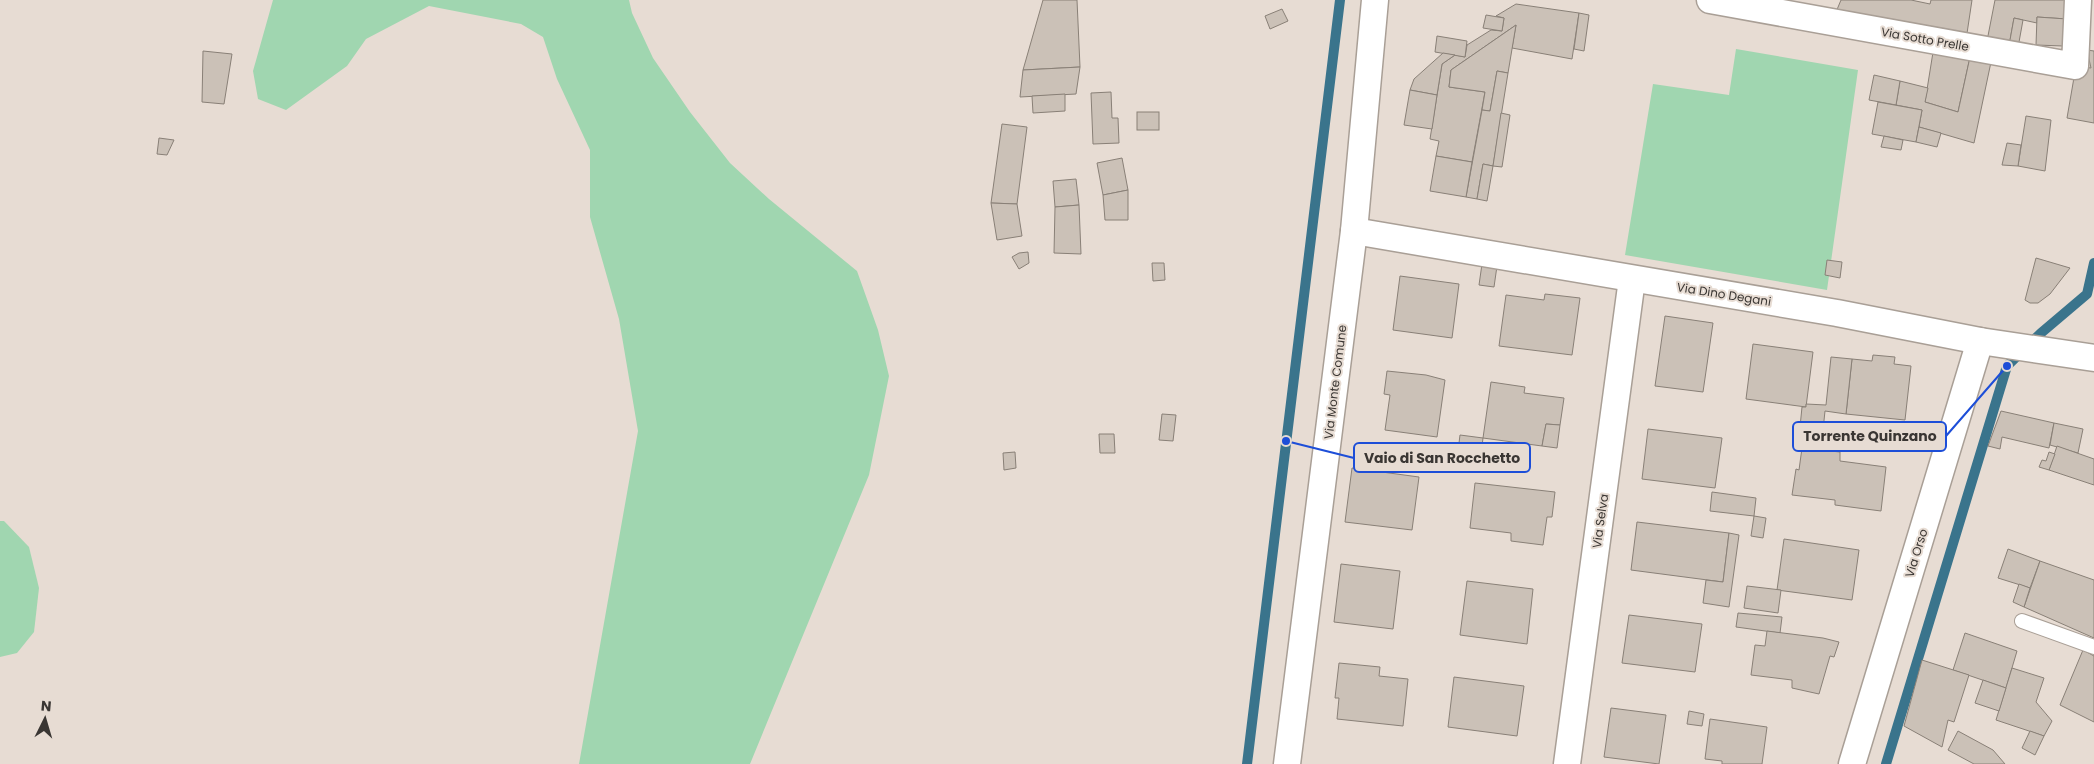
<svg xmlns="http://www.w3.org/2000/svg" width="2094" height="764" font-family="Poppins,sans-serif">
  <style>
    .green { fill: #a0d6b0 }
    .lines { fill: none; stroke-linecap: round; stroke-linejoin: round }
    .stream { stroke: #3a748c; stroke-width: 10 }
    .building { fill: #cbc1b7; stroke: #898077 }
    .service-casing { stroke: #a99f96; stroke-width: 16 }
    .minor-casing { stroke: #a99f96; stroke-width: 29 }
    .service { stroke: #fff; stroke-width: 14 }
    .minor { stroke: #fff; stroke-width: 26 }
    .labels { text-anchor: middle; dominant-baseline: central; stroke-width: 4; stroke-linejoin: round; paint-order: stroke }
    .street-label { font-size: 12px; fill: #3a3633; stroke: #e7dcd3 }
    .leader { fill: none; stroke: #1d4ed8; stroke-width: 2 }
    .callout-dot { fill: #1d4ed8; stroke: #e7dcd3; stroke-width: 2 }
    .callout { fill: #e7dcd3; stroke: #1d4ed8; stroke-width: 2 }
    .callout-label { font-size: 14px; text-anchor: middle; font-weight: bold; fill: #3a3633 }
  </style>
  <rect width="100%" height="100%" fill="#e7dcd3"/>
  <!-- green -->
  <g class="green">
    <polygon points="273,0 629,0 632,13 653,58 690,112 730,163 769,199 857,271 878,330 889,376 869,475 750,764 579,764 638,431 619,319 590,217 590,150 557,79 543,37 521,24 429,6 366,39 347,66 286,110 258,99 253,71"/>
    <polygon points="1736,49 1858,70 1827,290 1625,255 1653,84 1729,95"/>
    <polygon points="0,521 4,521 29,547 39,588 34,632 17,653 0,657"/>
  </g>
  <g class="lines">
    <!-- stream -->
    <g class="stream">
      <polyline points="1247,764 1340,0"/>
      <polyline points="1886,764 2007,366 2041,333 2087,294 2094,263"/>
    </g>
  </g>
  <!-- building -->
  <g class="building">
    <polygon points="1043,0 1077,0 1080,67 1023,70"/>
    <polygon points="1841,0 1911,0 1930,4 1931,0 1972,0 1966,40 1836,12"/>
    <polygon points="1995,0 2069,0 2067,19 2037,17 2037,23 2014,18 2008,51 1986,46"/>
    <polygon points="1516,4 1579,13 1572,59 1512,48 1516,25 1451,70 1449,87 1485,92 1472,162 1436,156 1439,141 1430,139 1442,64 1455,55 1465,57 1467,45 1491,30 1502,31 1504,18 1496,16"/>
    <polygon points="1282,9 1288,21 1270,29 1265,16"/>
    <polygon points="1579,13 1589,15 1584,51 1574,49"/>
    <polygon points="1486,15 1504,18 1502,31 1483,28"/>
    <polygon points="2037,17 2067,19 2063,46 2036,45"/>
    <polygon points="2014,18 2023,20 2017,53 2008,51"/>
    <polygon points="1516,25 1508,73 1497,71 1490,111 1482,110 1485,92 1449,87 1451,70"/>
    <polygon points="1437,36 1467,41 1465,57 1435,52"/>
    <polygon points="1934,46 1970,57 1958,112 1925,102"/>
    <polygon points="2087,50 2094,51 2094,123 2067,118 2076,66 2091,68"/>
    <polygon points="203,51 232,54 224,104 202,102"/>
    <polygon points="1443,53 1455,55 1442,64 1437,95 1410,90 1414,79"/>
    <polygon points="1970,57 1991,62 1974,143 1919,127 1922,110 1896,105 1900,81 1928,88 1925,102 1958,112"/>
    <polygon points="1080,67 1076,94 1020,97 1023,70"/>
    <polygon points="1497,71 1508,73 1493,166 1483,164 1477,199 1466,197 1482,110 1490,111"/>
    <polygon points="1874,75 1900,81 1896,105 1869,100"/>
    <polygon points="1410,90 1437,95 1432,129 1404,125"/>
    <polygon points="1111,92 1112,118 1118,118 1119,143 1093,144 1091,93"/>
    <polygon points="1065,94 1065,111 1033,113 1032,96"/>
    <polygon points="1878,102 1922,110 1916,142 1872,134"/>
    <rect x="1137" y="112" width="22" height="18"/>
    <polygon points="1501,113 1510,115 1502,167 1493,166"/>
    <polygon points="2026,116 2051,120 2045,171 2018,166"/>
    <polygon points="1002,124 1027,127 1017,204 991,203"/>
    <polygon points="1919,127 1941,133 1937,147 1916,142"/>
    <polygon points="1884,136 1903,140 1901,150 1881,147"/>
    <polygon points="159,138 174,140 167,155 157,154"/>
    <polygon points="2007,143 2021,145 2018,166 2002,165"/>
    <polygon points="1436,156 1472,162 1466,197 1430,191"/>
    <polygon points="1122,158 1128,190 1103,195 1097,163"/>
    <polygon points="1483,164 1493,166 1487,201 1477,199"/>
    <polygon points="1076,179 1079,205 1055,207 1053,181"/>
    <polygon points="1128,190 1128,220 1105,220 1103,195"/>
    <polygon points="991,203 1017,204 1022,236 997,240"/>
    <polygon points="1079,205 1081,254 1054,253 1055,207"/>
    <polygon points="1028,252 1029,263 1019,269 1012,257 1019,253"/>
    <polygon points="2036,258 2070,268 2050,294 2038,303 2030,303 2025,300"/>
    <polygon points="1827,260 1842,262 1840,278 1825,275"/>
    <polygon points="1152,263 1164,263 1165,280 1153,281"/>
    <polygon points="1482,264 1497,266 1494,287 1479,285"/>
    <polygon points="1400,276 1459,284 1452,338 1393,330"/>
    <polygon points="1545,294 1580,298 1572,355 1499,346 1506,295 1544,300"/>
    <polygon points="1665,316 1713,323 1703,392 1655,386"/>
    <polygon points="1753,344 1813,352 1806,407 1746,399"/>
    <polygon points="1873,355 1895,357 1894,364 1911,366 1905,420 1846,414 1852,359 1872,361"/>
    <polygon points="1831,357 1852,359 1846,414 1825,411 1823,430 1800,427 1802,407 1806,407 1806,404 1826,405"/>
    <polygon points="1387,371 1426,375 1445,380 1437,437 1385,430 1390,395 1384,394"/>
    <polygon points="1491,382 1525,387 1524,393 1564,398 1560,425 1546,424 1542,446 1483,438"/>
    <polygon points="2001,411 2054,423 2049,448 2002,437 2000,449 1988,446"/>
    <polygon points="1162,414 1176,415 1173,441 1159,440"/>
    <polygon points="2054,423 2083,429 2078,453 2050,445"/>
    <polygon points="1546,424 1560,425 1557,448 1542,446"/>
    <polygon points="1648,429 1722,438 1715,488 1642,479"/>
    <polygon points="1099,434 1114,434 1115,453 1100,453"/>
    <polygon points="1460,435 1483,438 1480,462 1457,459"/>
    <polygon points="2057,446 2094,459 2094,485 2049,470"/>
    <polygon points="1802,448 1840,452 1840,461 1886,467 1881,511 1835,505 1835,500 1792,495 1796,469 1799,470"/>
    <polygon points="1015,452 1016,468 1004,470 1003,453"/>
    <polygon points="2049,452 2055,454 2049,470 2039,467 2042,460 2046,461"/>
    <polygon points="1352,468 1419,477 1412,530 1345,522"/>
    <polygon points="1475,483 1555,492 1552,517 1547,517 1543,545 1511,541 1511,533 1470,528"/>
    <polygon points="1712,492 1756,498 1754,516 1710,511"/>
    <polygon points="1754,516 1766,518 1763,538 1751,536"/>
    <polygon points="1637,522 1729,533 1723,582 1631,570"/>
    <polygon points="1729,533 1739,535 1729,607 1703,603 1706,580 1723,582"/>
    <polygon points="1784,539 1859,550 1852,600 1777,590"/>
    <polygon points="2008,549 2040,561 2030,588 1998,578"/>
    <polygon points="2040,561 2094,580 2094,638 2024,607"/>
    <polygon points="1341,564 1400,571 1393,629 1334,622"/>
    <polygon points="1467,581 1533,589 1527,644 1460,635"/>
    <polygon points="2019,584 2030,588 2024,607 2013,602"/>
    <polygon points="1747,586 1781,590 1778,613 1744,608"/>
    <polygon points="1738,613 1782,617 1780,633 1736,627"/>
    <polygon points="1629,615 1702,624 1695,672 1622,663"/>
    <polygon points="1767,631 1823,638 1839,642 1834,657 1830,656 1819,694 1792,688 1792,680 1751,675 1755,645 1765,646"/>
    <polygon points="1965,633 2017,651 2006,688 1953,670"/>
    <polygon points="2083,650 2094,656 2094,722 2060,705"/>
    <polygon points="1922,660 1969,675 1954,722 1948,720 1942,747 1904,726"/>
    <polygon points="1339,663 1380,667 1379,676 1408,679 1403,726 1337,719 1339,698 1335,698"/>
    <polygon points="2012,668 2044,678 2036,702 2052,721 2044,736 1996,720"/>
    <polygon points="1454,677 1524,686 1517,736 1448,727"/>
    <polygon points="1983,680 2006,688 1999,711 1975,703"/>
    <polygon points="1611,708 1666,715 1659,764 1604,757"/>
    <polygon points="1689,711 1704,714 1702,726 1687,724"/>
    <polygon points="1710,719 1767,727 1762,764 1722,764 1722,761 1705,759"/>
    <polygon points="1958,731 1993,750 2005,764 1974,764 1948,750"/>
    <polygon points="2030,731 2044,736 2035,755 2022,748"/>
  </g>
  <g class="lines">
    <defs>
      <polyline id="service" points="2022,621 2094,647"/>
      <g id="minor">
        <polyline points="1710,0 2075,66 2078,0"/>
        <polyline points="1354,231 1837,313 1980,341 2094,358"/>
        <polyline points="1287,764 1354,231 1375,0"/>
        <polyline points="1567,764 1632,279"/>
        <polyline points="1852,764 1980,341"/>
      </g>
    </defs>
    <!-- service casing -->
    <use href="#service" class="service-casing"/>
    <!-- minor casing -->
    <use href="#minor" class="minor-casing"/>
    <!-- service -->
    <use href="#service" class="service"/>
    <!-- minor -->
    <use href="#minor" class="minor"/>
  </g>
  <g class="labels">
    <!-- street labels -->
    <g class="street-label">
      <text transform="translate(1925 39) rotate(10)">Via Sotto Prelle</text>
      <text transform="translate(1724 294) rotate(9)">Via Dino Degani</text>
      <text transform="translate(1335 382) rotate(-83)">Via Monte Comune</text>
      <text transform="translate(1600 521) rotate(-82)">Via Selva</text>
      <text transform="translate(1916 553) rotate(-73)">Via Orso</text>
    </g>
  </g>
  <!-- callouts -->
  <path class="leader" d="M2007 366L1946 436M1286 441L1354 458"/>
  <g class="callout-dot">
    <circle cx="2007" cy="366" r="5"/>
    <circle cx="1286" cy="441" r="5"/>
  </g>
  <g class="callout">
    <rect x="1793" y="422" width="153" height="29" rx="5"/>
    <rect x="1354" y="443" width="176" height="29" rx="5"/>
  </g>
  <g class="callout-label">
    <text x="1870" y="441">Torrente Quinzano</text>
    <text x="1442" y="463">Vaio di San Rocchetto</text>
  </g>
  <!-- north arrow -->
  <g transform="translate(45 719) rotate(5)" stroke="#e7dcd3" stroke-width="4" paint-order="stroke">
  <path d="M0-4L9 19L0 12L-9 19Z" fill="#3a3633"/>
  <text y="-8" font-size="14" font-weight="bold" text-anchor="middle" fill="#3a3633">N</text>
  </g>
</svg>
